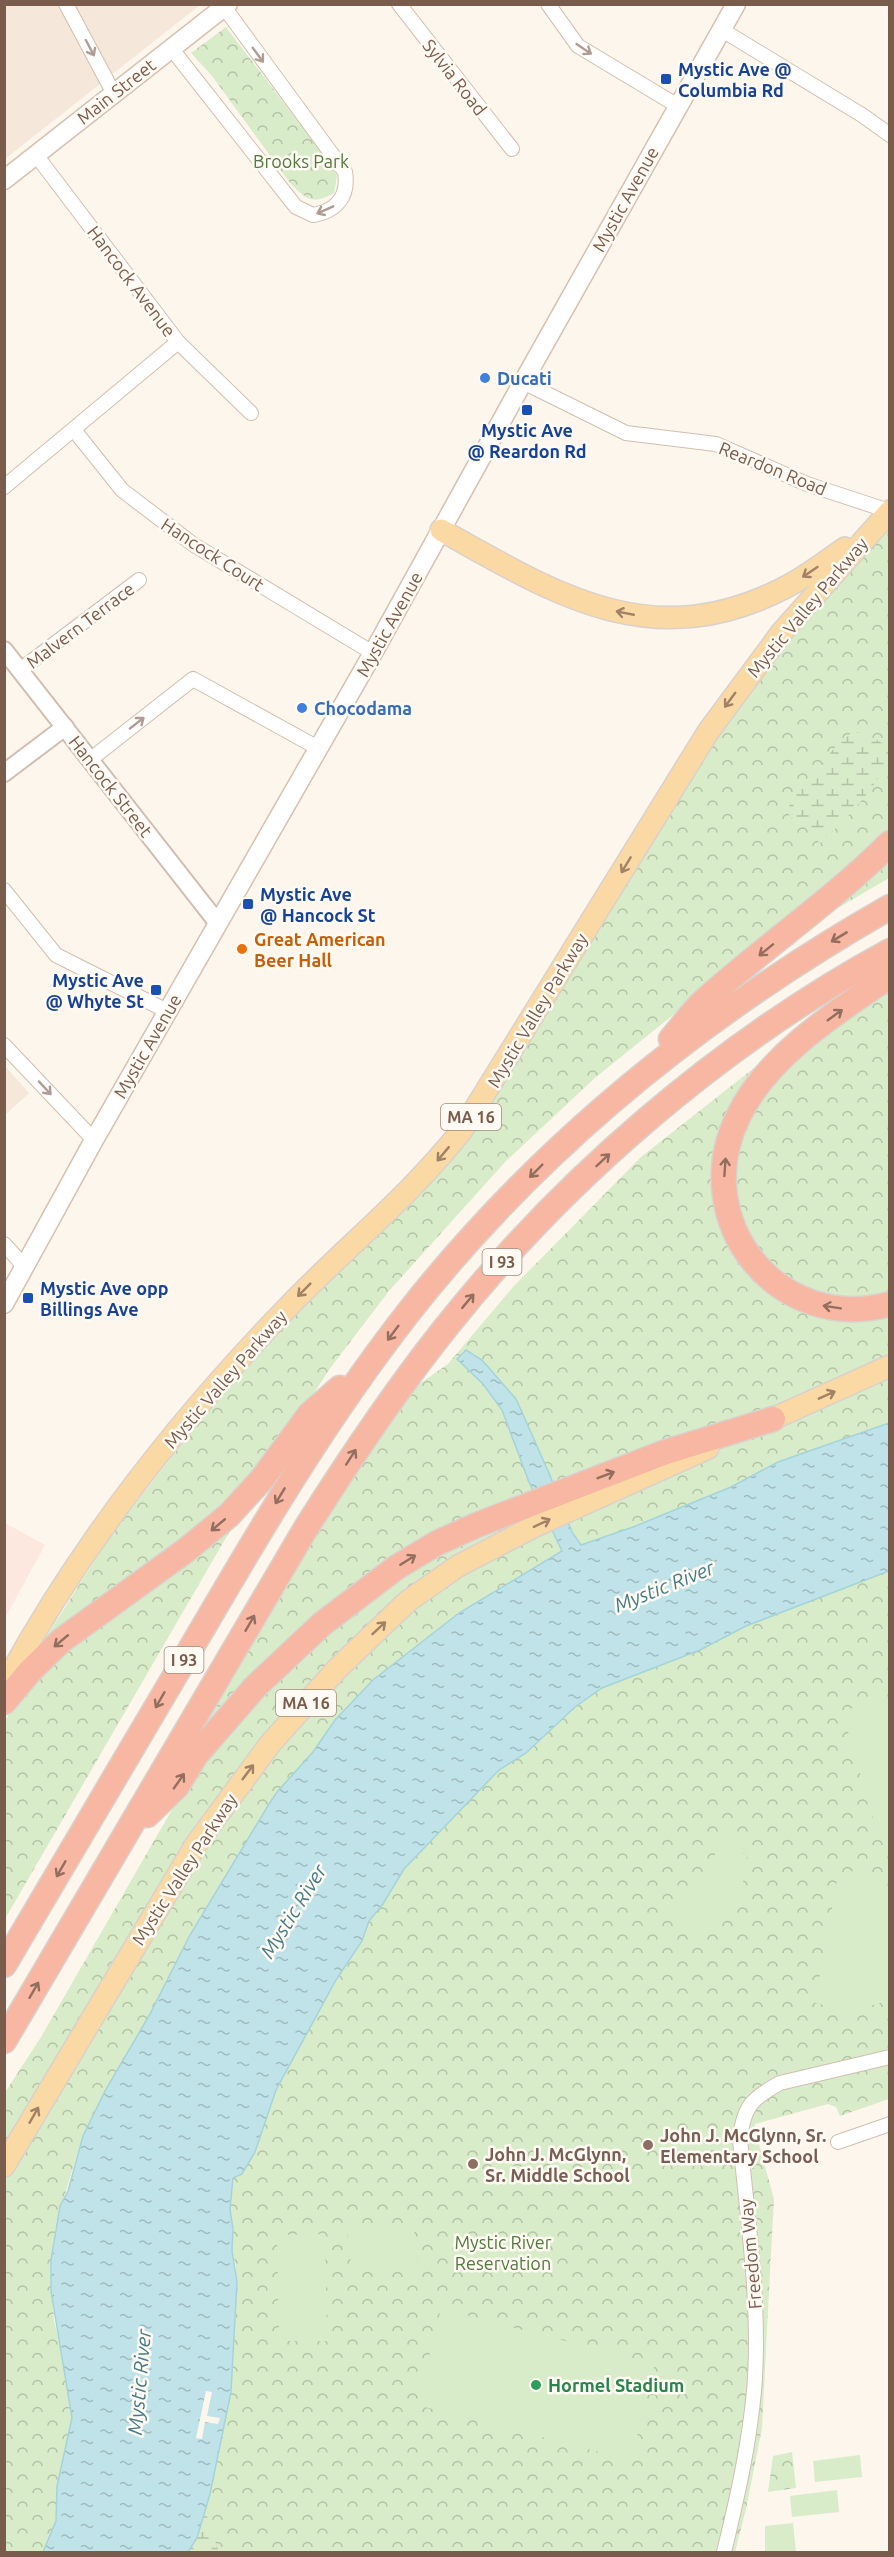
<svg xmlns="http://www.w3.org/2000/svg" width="894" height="2557" font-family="Ubuntu,sans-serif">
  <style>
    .residential { fill: #f5e8da }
    .commercial { fill: #fde8e0 }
    .forest { fill: url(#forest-crowns) }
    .wetland { fill: url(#wetland-marsh) }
    .garden { fill: #d8ecc9 }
    .water { fill: url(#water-ripples); stroke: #a5d3da; stroke-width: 1.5 }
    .pier { fill: #fdf6ec }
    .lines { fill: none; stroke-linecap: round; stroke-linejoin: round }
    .minor-casing { stroke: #d1beb0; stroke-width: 16 }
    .tertiary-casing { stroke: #d1beb0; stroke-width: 20 }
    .secondary-casing { stroke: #d6c0b0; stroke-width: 21 }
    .primary-casing { stroke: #dad1cd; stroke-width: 24 }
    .motorway-casing { stroke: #dad1cd; stroke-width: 27 }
    .minor { stroke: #fff; stroke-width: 14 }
    .tertiary { stroke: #fff; stroke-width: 16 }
    .secondary { stroke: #fff; stroke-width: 18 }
    .primary { stroke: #fbd9a5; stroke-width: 21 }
    .motorway { stroke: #f7b7a3; stroke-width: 24 }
    .oneway { stroke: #af9d94 }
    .oneway2 { stroke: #a18267 }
    .oneway3 { stroke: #936e5e }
    .transit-dot { fill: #1a4fb4; stroke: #fffaf3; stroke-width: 2 }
    .shop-dot { fill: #3f7fe0; stroke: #fffaf3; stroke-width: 2 }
    .food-dot { fill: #e8710a; stroke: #fffaf3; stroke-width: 2 }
    .education-dot { fill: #8d6e63; stroke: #fffaf3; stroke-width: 2 }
    .leisure-dot { fill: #2e9e5b; stroke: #fffaf3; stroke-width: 2 }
    .labels { text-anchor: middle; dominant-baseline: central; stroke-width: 5; stroke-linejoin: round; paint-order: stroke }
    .shield { fill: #fffaf3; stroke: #a28b7f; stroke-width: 1.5 }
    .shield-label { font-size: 16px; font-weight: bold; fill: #7a5c4d }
    .transit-label { font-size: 18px; font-weight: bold; fill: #164399; stroke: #fffaf3; text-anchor: start }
    .street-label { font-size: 18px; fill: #7a5c4d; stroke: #fffaf3 }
    .park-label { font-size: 18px; fill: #537a41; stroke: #fffaf3 }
    .shop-label { font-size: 18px; font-weight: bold; fill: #366cbe; stroke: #fffaf3; text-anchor: start }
    .food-label { font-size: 18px; font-weight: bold; fill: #c56008; stroke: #fffaf3; text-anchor: start }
    .education-label { font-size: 18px; font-weight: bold; fill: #785e54; stroke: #fffaf3; text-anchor: start }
    .leisure-label { font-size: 18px; font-weight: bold; fill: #27864d; stroke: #fffaf3; text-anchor: start }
    .water-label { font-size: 20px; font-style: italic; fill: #437c86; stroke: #fffaf3 }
  </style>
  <defs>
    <pattern id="forest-crowns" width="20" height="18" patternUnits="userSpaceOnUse" patternTransform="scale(1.5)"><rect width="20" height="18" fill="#d8ecc9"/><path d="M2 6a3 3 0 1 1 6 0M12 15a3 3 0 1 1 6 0" fill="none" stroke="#b4c2a5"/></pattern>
    <pattern id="wetland-marsh" width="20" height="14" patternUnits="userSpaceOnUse" patternTransform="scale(1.5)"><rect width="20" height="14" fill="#d8ecc9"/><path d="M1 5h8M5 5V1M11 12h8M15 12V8" fill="none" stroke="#b4c2a5"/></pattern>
    <pattern id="water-ripples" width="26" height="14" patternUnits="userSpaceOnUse" patternTransform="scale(1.5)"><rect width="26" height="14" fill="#bfe3e8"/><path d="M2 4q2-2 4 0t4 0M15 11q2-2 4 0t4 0" fill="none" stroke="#a0bbbe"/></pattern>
  </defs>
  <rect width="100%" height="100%" fill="#fdf6ec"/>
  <!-- residential -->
  <g class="residential">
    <polygon points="5,5 200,5 5,159"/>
    <polygon points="5,1066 29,1093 5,1115"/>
  </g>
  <!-- commercial -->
  <polygon class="commercial" points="5,1523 45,1545 5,1618"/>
  <!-- forest -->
  <g class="forest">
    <path d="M226,27l102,134 9,15 -3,17c-22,12 -27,7 -44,-10l-78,-107 -21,-23z"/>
    <polygon points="889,525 889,878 775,945 683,1007 596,1077 506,1161 389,1291 331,1367 297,1419 220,1548 5,1919 4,1722 23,1693 39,1648 109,1538 186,1438 245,1367 333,1274 436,1178 458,1151 495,1098 699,761 769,662"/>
    <polygon points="889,974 889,1423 778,1462 731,1487 633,1527 581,1545 572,1532 549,1473 516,1399 482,1360 473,1353 464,1351 457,1358 483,1384 502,1411 529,1482 562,1551 459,1613 373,1680 335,1720 313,1752 269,1804 190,1935 150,2014 105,2091 79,2148 56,2224 51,2260 54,2320 66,2373 72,2418 57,2486 56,2521 43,2552 5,2552 4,2094 41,2037 174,1806 180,1769 228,1672 402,1396 448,1364 513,1287 641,1157 787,1042"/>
    <polygon points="889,1571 889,2099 840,2116 836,2107 828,2104 755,2124 755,2130 774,2199 771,2253 762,2428 746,2509 735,2552 188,2552 197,2538 210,2494 231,2392 236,2307 236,2266 232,2251 233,2229 230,2209 233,2177 242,2174 255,2152 276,2090 336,1980 362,1941 369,1921 383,1904 404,1869 499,1770 526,1753 575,1707 602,1688 700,1650 746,1626"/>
    <polygon points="792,2452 796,2488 768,2492 773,2456"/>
  </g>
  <!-- wetland -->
  <g class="wetland">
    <path d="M854,732l12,2 23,13c1,30 -48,77 -70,97l-6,-15c-8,-5 -20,-5 -24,-14 -1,-5 0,-10 2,-14 5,-10 15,-16 22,-25 12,-15 23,-35 41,-44z"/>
    <polygon points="210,2494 207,2519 219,2552 188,2552 197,2538"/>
  </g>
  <!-- garden -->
  <g class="garden">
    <polygon points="889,1703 890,1840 887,1841 878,1835 842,1711 869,1704"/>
    <polygon points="728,1830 746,1843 742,1853 748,1855 745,1862 751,1865 733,1903 714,1925 709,1919 700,1929 696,1924 687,1933 672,1914 701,1881"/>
    <path d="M849,1870l40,17v113c-25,10 -48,9 -74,3l23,-128z"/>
    <polygon points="413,2222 418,2265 352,2272 347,2229"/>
    <polygon points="325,2234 327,2341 279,2341 277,2235"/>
    <polygon points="441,2309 655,2364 631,2460 417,2405"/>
    <polygon points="860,2455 862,2477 815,2482 813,2461"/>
    <polygon points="837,2490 839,2512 792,2517 790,2496"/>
    <polygon points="793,2523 796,2552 765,2552 765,2526"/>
  </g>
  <!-- water -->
  <polygon class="water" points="466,1350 482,1360 516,1399 549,1473 572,1532 581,1545 633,1527 731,1487 778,1462 889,1423 889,1571 746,1626 700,1650 602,1688 575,1707 526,1753 499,1770 404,1869 383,1904 369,1921 362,1941 336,1980 276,2090 255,2152 242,2174 233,2178 230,2209 233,2229 232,2251 237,2281 231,2392 210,2494 197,2538 188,2552 43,2552 56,2521 57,2486 72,2418 51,2291 51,2260 60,2206 68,2191 83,2136 105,2091 150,2014 190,1935 269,1804 277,1792 313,1752 335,1720 373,1680 459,1613 562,1551 529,1482 502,1410 483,1384 457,1359"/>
  <!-- pier -->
  <polygon class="pier" points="206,2391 212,2392 207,2416 220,2418 218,2424 205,2422 202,2439 196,2438"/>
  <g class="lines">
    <defs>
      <g id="minor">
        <polyline points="66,4 113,92"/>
        <polyline points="399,4 512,149"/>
        <polyline points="548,4 578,46 678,106"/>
        <polyline points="722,30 862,115 890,135"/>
        <path d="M171,48l125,159 17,8c24,-4 36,-19 32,-43l-121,-165"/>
        <polyline points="178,342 251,413"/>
        <polyline points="523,382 626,433 716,444 807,484 889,511"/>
        <polyline points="74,430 122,490 194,545 373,653"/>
        <polyline points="4,487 178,342 36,155"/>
        <polyline points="20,670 139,580"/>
        <polyline points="91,759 193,679 318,748"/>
        <polyline points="4,890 56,955 167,1011"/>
        <polyline points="4,1045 94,1140"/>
        <polyline points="4,1244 25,1267"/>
        <polyline points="838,2142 890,2124"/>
        <path d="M724,2552c13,-53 25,-106 30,-161 7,-83 -6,-168 -14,-251 3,-33 12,-42 40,-57l110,-26"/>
      </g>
      <g id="tertiary">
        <polyline points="4,650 217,922"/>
        <polyline points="4,773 65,727"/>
      </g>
      <g id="secondary">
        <polyline points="4,180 228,4"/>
        <polyline points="4,1304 94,1140 373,653 523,382 736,4"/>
      </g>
      <g id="primary">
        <path d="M441,530c114,64 211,126 343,58 22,-11 41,-26 61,-40"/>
        <polyline points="759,1425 890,1366"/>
        <path d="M4,1686c75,-139 176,-268 286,-381 57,-59 121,-110 172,-175l246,-398 74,-100 108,-121"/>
        <polyline points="4,2166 197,1843 270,1744 337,1669 408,1601 458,1566 535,1526 708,1448"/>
      </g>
      <g id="motorway">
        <path d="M890,976c-54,36 -124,81 -152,141 -50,103 39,218 152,187"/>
        <path d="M671,1039c11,-12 21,-27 33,-38 61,-55 128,-100 186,-158"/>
        <polyline points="4,1702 31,1670 62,1640 185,1551 229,1515 262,1479 310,1414 340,1388"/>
        <polyline points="147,1815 177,1786 196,1755 255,1687 322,1624 397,1567 437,1543 477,1525 663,1453 773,1419"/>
        <path d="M4,1965c60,-101 119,-202 179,-303 70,-120 139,-239 225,-349 131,-167 298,-301 482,-406"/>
        <path d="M4,2041l302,-513c43,-68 87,-134 137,-197 119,-151 278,-288 447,-380"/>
      </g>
    </defs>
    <!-- minor casing -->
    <use href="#minor" class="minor-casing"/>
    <!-- tertiary casing -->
    <use href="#tertiary" class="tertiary-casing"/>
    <!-- secondary casing -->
    <use href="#secondary" class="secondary-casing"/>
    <!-- primary casing -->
    <use href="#primary" class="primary-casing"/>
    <!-- motorway casing -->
    <use href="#motorway" class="motorway-casing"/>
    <!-- minor -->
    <use href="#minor" class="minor"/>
    <!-- tertiary -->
    <use href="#tertiary" class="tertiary"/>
    <!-- secondary -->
    <use href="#secondary" class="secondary"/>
    <!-- primary -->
    <use href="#primary" class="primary"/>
    <!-- motorway -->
    <use href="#motorway" class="motorway"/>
  </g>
  <!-- one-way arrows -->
  <defs><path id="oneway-shaft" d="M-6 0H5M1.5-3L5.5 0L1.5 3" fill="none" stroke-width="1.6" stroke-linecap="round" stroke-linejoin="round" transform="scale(1.5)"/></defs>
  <g class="oneway">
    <use href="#oneway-shaft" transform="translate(90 48) rotate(62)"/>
    <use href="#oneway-shaft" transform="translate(584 49) rotate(34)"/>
    <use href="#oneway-shaft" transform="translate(258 55) rotate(54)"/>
    <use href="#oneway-shaft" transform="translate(325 210) rotate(156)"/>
    <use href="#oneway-shaft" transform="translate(137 723) rotate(-38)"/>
    <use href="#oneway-shaft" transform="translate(45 1088) rotate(47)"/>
  </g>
  <g class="oneway2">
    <use href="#oneway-shaft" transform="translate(810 572) rotate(146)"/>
    <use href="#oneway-shaft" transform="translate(625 613) rotate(-169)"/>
    <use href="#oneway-shaft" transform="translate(730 700) rotate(126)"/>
    <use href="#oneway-shaft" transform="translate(626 865) rotate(121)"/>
    <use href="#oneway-shaft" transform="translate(443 1154) rotate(130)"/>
    <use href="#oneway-shaft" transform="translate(304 1290) rotate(135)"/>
    <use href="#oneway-shaft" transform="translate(827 1395) rotate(-24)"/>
    <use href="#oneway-shaft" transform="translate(542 1523) rotate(-25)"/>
    <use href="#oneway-shaft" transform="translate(379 1628) rotate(-43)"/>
    <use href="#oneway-shaft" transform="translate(248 1772) rotate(-53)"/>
    <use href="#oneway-shaft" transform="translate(34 2115) rotate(-60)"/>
  </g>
  <g class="oneway3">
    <use href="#oneway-shaft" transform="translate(839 937) rotate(149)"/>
    <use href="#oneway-shaft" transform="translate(766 950) rotate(141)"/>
    <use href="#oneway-shaft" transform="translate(835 1015) rotate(-36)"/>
    <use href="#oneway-shaft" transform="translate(603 1160) rotate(-43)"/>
    <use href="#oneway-shaft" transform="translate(725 1167) rotate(-86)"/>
    <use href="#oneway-shaft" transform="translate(536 1171) rotate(135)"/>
    <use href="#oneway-shaft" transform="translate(468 1301) rotate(-50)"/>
    <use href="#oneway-shaft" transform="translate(832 1307) rotate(-171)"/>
    <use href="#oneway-shaft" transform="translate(393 1333) rotate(127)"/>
    <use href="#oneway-shaft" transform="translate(351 1457) rotate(-57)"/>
    <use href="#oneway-shaft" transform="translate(606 1475) rotate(-21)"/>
    <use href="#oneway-shaft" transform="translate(280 1496) rotate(121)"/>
    <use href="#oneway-shaft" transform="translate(218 1525) rotate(140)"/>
    <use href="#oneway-shaft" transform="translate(408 1560) rotate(-32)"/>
    <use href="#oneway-shaft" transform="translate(250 1623) rotate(-60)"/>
    <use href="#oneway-shaft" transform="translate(61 1641) rotate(140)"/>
    <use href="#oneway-shaft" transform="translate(160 1700) rotate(120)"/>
    <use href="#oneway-shaft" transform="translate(179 1781) rotate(-55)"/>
    <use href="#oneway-shaft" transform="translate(61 1869) rotate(120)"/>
    <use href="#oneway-shaft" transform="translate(34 1990) rotate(-60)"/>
  </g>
  <!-- markers -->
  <g class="transit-dot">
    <rect x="660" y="73" width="12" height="12" rx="3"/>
    <rect x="521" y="404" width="12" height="12" rx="3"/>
    <rect x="242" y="898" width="12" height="12" rx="3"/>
    <rect x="150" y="984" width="12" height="12" rx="3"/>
    <rect x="22" y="1292" width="12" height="12" rx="3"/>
  </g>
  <g class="shop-dot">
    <circle cx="485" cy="378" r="6"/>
    <circle cx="302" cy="708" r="6"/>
  </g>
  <circle class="food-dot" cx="242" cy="949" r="6"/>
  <g class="education-dot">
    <circle cx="648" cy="2145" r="6"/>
    <circle cx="473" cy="2164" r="6"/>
  </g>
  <circle class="leisure-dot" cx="536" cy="2385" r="6"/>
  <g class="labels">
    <!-- shield labels -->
    <g class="shield">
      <rect x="441" y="1104" width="60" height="26" rx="4.5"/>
      <rect x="482.5" y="1249" width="39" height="26" rx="4.5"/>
      <rect x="164.5" y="1647" width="39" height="26" rx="4.5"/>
      <rect x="276" y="1690" width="60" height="26" rx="4.5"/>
    </g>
    <g class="shield-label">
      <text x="471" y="1117">MA 16</text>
      <text x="502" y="1262">I 93</text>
      <text x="184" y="1660">I 93</text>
      <text x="306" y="1703">MA 16</text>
    </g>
    <!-- transit labels -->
    <g class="transit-label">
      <text x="678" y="69">Mystic Ave @<tspan x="678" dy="21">Columbia Rd</tspan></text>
      <text x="527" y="430" text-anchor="middle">Mystic Ave<tspan x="527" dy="21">@ Reardon Rd</tspan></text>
      <text x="260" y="894">Mystic Ave<tspan x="260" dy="21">@ Hancock St</tspan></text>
      <text x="144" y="980" text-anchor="end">Mystic Ave<tspan x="144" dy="21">@ Whyte St</tspan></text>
      <text x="40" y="1288">Mystic Ave opp<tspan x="40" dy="21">Billings Ave</tspan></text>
    </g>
    <!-- street labels -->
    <g class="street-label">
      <text transform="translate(455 77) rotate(52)">Sylvia Road</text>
      <text transform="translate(116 91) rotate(-38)">Main Street</text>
      <text transform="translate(625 199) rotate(-61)">Mystic Avenue</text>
      <text transform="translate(132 281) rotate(53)">Hancock Avenue</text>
      <text transform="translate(773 468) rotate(22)">Reardon Road</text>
      <text transform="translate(213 554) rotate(33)">Hancock Court</text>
      <text transform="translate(807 607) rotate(-50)">Mystic Valley Parkway</text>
      <text transform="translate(389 624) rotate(-61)">Mystic Avenue</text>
      <text transform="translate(80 625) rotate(-37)">Malvern Terrace</text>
      <text transform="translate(111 786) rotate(52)">Hancock Street</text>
      <text transform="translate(537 1010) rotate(-59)">Mystic Valley Parkway</text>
      <text transform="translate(147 1046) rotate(-60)">Mystic Avenue</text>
      <text transform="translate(225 1379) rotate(-49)">Mystic Valley Parkway</text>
      <text transform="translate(184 1869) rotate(-57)">Mystic Valley Parkway</text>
      <text transform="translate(750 2254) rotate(-95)">Freedom Way</text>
    </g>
    <!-- park labels -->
    <g class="park-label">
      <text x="301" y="161">Brooks Park</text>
      <text x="503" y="2242">Mystic River<tspan x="503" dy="21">Reservation</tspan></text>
    </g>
    <!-- shop labels -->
    <g class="shop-label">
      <text x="497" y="378">Ducati</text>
      <text x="314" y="708">Chocodama</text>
    </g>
    <!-- food labels -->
    <g class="food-label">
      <text x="254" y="939">Great American<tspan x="254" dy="21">Beer Hall</tspan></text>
    </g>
    <!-- education labels -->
    <g class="education-label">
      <text x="660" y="2135">John J. McGlynn, Sr.<tspan x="660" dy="21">Elementary School</tspan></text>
      <text x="485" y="2154">John J. McGlynn,<tspan x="485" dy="21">Sr. Middle School</tspan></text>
    </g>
    <!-- leisure labels -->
    <g class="leisure-label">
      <text x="548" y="2385">Hormel Stadium</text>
    </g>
    <!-- water labels -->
    <g class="water-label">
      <text transform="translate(664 1586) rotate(-22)">Mystic River</text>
      <text transform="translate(293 1911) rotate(-58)">Mystic River</text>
      <text transform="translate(139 2382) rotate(-85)">Mystic River</text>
    </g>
  </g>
  <!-- border -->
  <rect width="894" height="2557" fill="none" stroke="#7a5c4d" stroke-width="12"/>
</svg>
